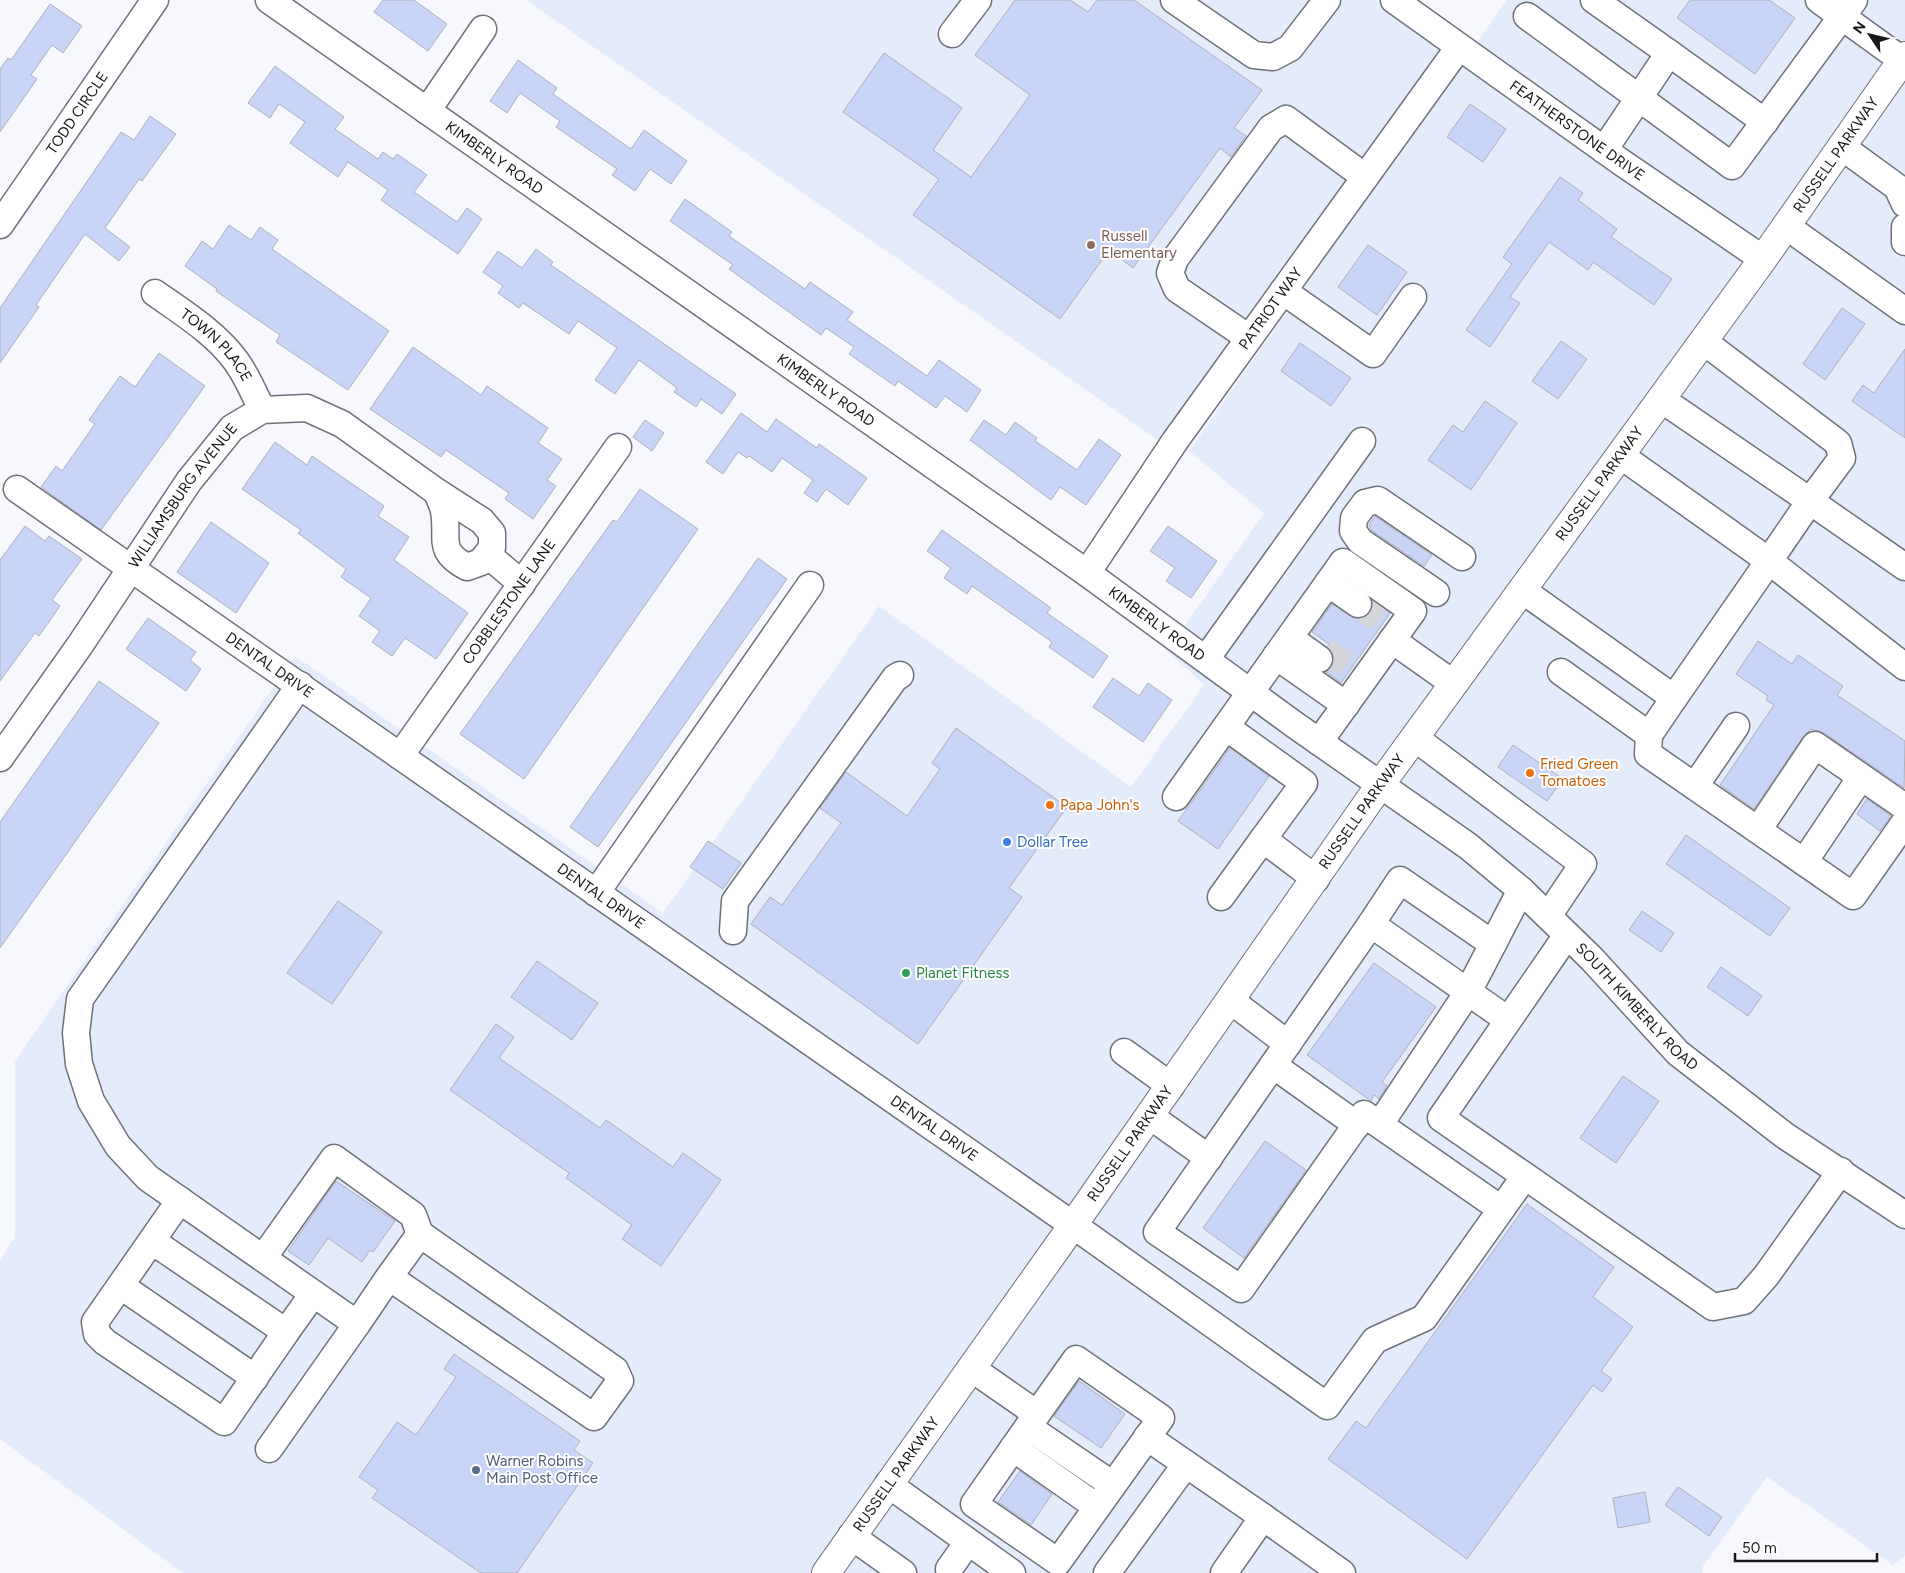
<svg xmlns="http://www.w3.org/2000/svg" width="1905" height="1573" font-family="Figtree,sans-serif">
  <style>
    .built { fill: #e4ebfb }
    .building { fill: #c8d5f7; stroke: #adb1ba }
    .lines { fill: none; stroke-linecap: round; stroke-linejoin: round }
    .minor-tunnel { stroke: #d5d6db; stroke-width: 26; stroke-dasharray: 26 13; stroke-linecap: butt }
    .minor-casing { stroke: #6f727a; stroke-width: 29 }
    .major-casing { stroke: #6f727a; stroke-width: 30 }
    .minor { stroke: #fff; stroke-width: 26 }
    .major { stroke: #fff; stroke-width: 28 }
    .education-dot { fill: #8d6e63; stroke: #fff; stroke-width: 2 }
    .food-dot { fill: #e8710a; stroke: #fff; stroke-width: 2 }
    .shop-dot { fill: #3f7fe0; stroke: #fff; stroke-width: 2 }
    .leisure-dot { fill: #2e9e5b; stroke: #fff; stroke-width: 2 }
    .service-dot { fill: #5c6f8a; stroke: #fff; stroke-width: 2 }
    .labels { text-anchor: middle; dominant-baseline: central; stroke-width: 4; stroke-linejoin: round; paint-order: stroke }
    .street-label { font-size: 15px; fill: #17181b; stroke: #fff }
    .education-label { font-size: 15px; fill: #785e54; stroke: #fff; text-anchor: start }
    .food-label { font-size: 15px; fill: #c56008; stroke: #fff; text-anchor: start }
    .shop-label { font-size: 15px; fill: #366cbe; stroke: #fff; text-anchor: start }
    .leisure-label { font-size: 15px; fill: #27864d; stroke: #fff; text-anchor: start }
    .service-label { font-size: 15px; fill: #4e5e75; stroke: #fff; text-anchor: start }
  </style>
  <rect width="100%" height="100%" fill="#f6f8fd"/>
  <!-- built -->
  <g class="built">
    <polygon points="526,0 1376,0 1446,48 1162,443"/>
    <polygon points="1507,0 1905,0 1905,1556 1893,1565 1767,1477 1703,1566 1702,1573 183,1573 0,1439 0,1260 15,1237 15,1061 295,656 663,913 879,606 1131,787 1204,685 1167,651 1264,513 1189,451"/>
  </g>
  <!-- building -->
  <g class="building">
    <polygon points="383,0 414,0 447,24 428,51 374,12"/>
    <polygon points="1015,0 1070,0 1088,12 1097,0 1134,0 1262,90 1234,128 1246,136 1231,157 1220,148 1133,268 1109,250 1060,319 913,215 939,179 843,112 884,53 962,108 933,150 971,177 1030,95 975,55"/>
    <polygon points="1690,0 1769,0 1795,18 1755,74 1677,18"/>
    <polygon points="50,4 82,26 63,53 52,45 31,75 37,79 0,132 0,69 8,58 11,60"/>
    <polygon points="518,60 557,88 553,94 631,149 644,130 687,161 671,184 650,169 635,191 612,175 617,169 556,127 560,121 520,93 507,113 490,101"/>
    <polygon points="275,66 344,117 335,129 378,159 383,152 393,159 397,154 427,175 414,192 457,222 467,208 482,219 458,254 381,200 388,190 348,162 338,177 290,143 305,122 279,104 270,118 248,103"/>
    <polygon points="1470,104 1506,129 1483,162 1447,137"/>
    <polygon points="150,116 176,134 142,181 139,179 105,228 130,247 119,261 85,234 36,305 39,307 0,363 0,308 121,132 134,140"/>
    <polygon points="1560,177 1583,193 1578,200 1617,229 1611,237 1672,279 1654,305 1593,262 1588,270 1549,242 1510,297 1520,303 1490,347 1466,330 1512,264 1503,257"/>
    <polygon points="685,199 732,232 729,236 805,289 810,282 853,312 847,320 927,376 939,360 981,390 967,412 945,396 936,408 898,381 895,386 849,354 854,347 826,328 821,335 729,269 733,265 670,221"/>
    <polygon points="229,225 251,240 260,227 278,240 272,249 389,331 348,390 276,342 280,335 216,291 217,289 185,266 202,241 213,249"/>
    <polygon points="1368,245 1407,272 1377,315 1338,287"/>
    <polygon points="536,249 553,262 551,265 736,394 722,414 701,399 696,407 674,392 677,388 639,360 615,394 595,380 617,348 578,321 569,334 523,303 519,308 498,293 503,286 483,272 498,251 522,268"/>
    <polygon points="1842,308 1865,324 1825,380 1803,364"/>
    <polygon points="1561,341 1587,359 1558,399 1532,381"/>
    <polygon points="1300,343 1351,378 1331,406 1281,371"/>
    <polygon points="413,347 481,395 487,386 548,428 538,443 562,459 547,480 556,486 533,519 505,499 509,493 446,450 441,457 370,409"/>
    <polygon points="1905,349 1905,438 1852,401 1863,385 1874,393"/>
    <polygon points="159,353 205,386 101,530 41,487 56,466 62,471 95,424 89,420 120,376 135,387"/>
    <polygon points="1485,401 1517,423 1471,490 1428,460 1453,425 1463,432"/>
    <polygon points="741,413 767,432 776,419 817,448 819,444 867,478 848,505 826,489 817,502 804,493 813,480 782,458 772,472 749,456 747,458 738,452 723,474 706,462"/>
    <polygon points="645,420 664,433 652,451 633,437"/>
    <polygon points="984,420 1006,435 1015,422 1037,438 1035,441 1077,470 1099,439 1121,455 1086,505 1060,487 1051,500 970,440"/>
    <polygon points="275,442 307,465 312,456 384,506 378,516 409,537 394,560 468,613 436,659 405,638 392,656 372,642 380,631 359,616 371,598 341,577 346,569 298,533 301,530 242,489"/>
    <polygon points="640,489 698,529 524,779 460,734 613,520 617,522"/>
    <polygon points="1375,516 1432,555 1424,566 1371,530 1369,525"/>
    <polygon points="211,522 269,563 236,613 177,572"/>
    <polygon points="25,526 45,541 49,536 82,559 52,600 60,606 39,636 35,633 0,681 0,560"/>
    <polygon points="1168,526 1217,561 1191,598 1166,581 1175,568 1150,551"/>
    <polygon points="942,530 1051,608 1047,613 1108,656 1093,678 1049,647 1052,642 972,586 967,594 944,578 951,568 927,551"/>
    <polygon points="758,558 787,579 598,847 570,827"/>
    <polygon points="1372,601 1390,613 1341,683 1326,672 1334,661 1333,653 1327,647 1329,644 1312,632 1332,604 1357,619 1364,618 1370,613"/>
    <polygon points="148,618 196,652 190,660 201,669 186,691 126,649"/>
    <polygon points="1758,641 1792,664 1798,655 1843,686 1837,695 1905,741 1904,788 1824,733 1811,729 1803,737 1754,809 1720,785 1774,705 1766,700 1768,696 1736,674"/>
    <polygon points="1113,678 1139,696 1148,683 1172,700 1143,742 1093,707"/>
    <polygon points="99,681 159,723 0,948 0,822"/>
    <polygon points="956,728 1067,807 1009,888 1022,897 918,1044 751,924 770,897 782,905 841,823 820,808 846,772 907,816 940,769 932,763"/>
    <polygon points="1513,745 1563,779 1547,801 1498,767"/>
    <polygon points="1230,748 1269,776 1218,849 1178,821"/>
    <polygon points="1867,799 1891,816 1880,831 1857,814"/>
    <polygon points="1686,835 1790,908 1770,936 1666,864"/>
    <polygon points="708,841 741,863 723,889 690,867"/>
    <polygon points="338,901 382,932 332,1004 287,973"/>
    <polygon points="1642,911 1674,933 1661,952 1629,930"/>
    <polygon points="537,961 598,1003 572,1040 511,997"/>
    <polygon points="1374,963 1436,1007 1382,1082 1387,1086 1379,1099 1374,1095 1371,1101 1307,1055"/>
    <polygon points="1721,967 1762,996 1748,1016 1707,987"/>
    <polygon points="496,1024 514,1037 499,1058 600,1128 606,1120 673,1167 683,1153 721,1180 661,1266 622,1239 632,1225 566,1178 569,1173 450,1090"/>
    <polygon points="1623,1076 1659,1101 1616,1163 1580,1138"/>
    <polygon points="1265,1141 1306,1170 1244,1258 1203,1228"/>
    <polygon points="336,1181 395,1221 373,1252 370,1250 362,1262 328,1238 309,1265 288,1251"/>
    <polygon points="1527,1204 1614,1267 1593,1297 1633,1327 1601,1371 1612,1379 1602,1392 1593,1385 1467,1559 1328,1459 1356,1421 1366,1428"/>
    <polygon points="454,1354 580,1441 574,1450 593,1463 517,1573 481,1573 372,1498 378,1490 359,1477 397,1422 416,1435 456,1377 444,1369"/>
    <polygon points="1079,1381 1125,1414 1101,1448 1054,1416"/>
    <polygon points="1020,1471 1052,1494 1031,1525 998,1502"/>
    <polygon points="1678,1487 1722,1517 1709,1536 1665,1505"/>
    <polygon points="1645,1492 1650,1522 1618,1528 1613,1498"/>
  </g>
  <g class="lines">
    <!-- minor-tunnel -->
    <g class="minor-tunnel">
      <polyline points="1358,604 1384,623"/>
      <polyline points="1325,650 1352,668"/>
    </g>
    <defs>
      <g id="minor">
        <path id="s1" d="M269,0l818,573 208,152 173,121 53,44 71,69 86,94 106,82 121,80"/>
        <polyline points="1174,0 1254,55 1273,57 1290,48 1327,0"/>
        <path id="s2" d="M1394,0l227,162 142,97"/>
        <polyline points="1594,0 1669,53"/>
        <polyline points="1819,0 1902,60"/>
        <polyline points="1527,16 1732,166 1854,0"/>
        <polyline points="952,34 978,0"/>
        <polyline points="427,111 483,29"/>
        <polyline points="1842,147 1897,187 1905,204"/>
        <polyline points="1604,150 1669,53 1765,122"/>
        <path id="s3" d="M0,225l155,-225"/>
        <polyline points="1786,226 1905,311"/>
        <polyline points="1905,227 1905,242"/>
        <polyline points="1283,291 1373,354 1413,297"/>
        <path id="s4" d="M155,293c28,20 61,40 81,68 11,15 18,32 26,49"/>
        <polyline points="1249,338 1177,289 1170,273 1175,259 1271,128 1286,119 1365,177"/>
        <polyline points="1703,341 1838,443 1842,458 1810,501 1905,567"/>
        <polyline points="1661,399 1810,501 1769,561 1905,667"/>
        <path id="s5" d="M17,489l1056,736 254,181 48,-66 49,-22 101,-142 -84,-58 126,-183"/>
        <polyline points="488,555 522,584"/>
        <path id="s6" d="M1087,573l88,-132 284,-394"/>
        <polyline points="1328,583 1358,604"/>
        <polyline points="1522,590 1674,698 1769,561 1620,455"/>
        <polyline points="1436,593 1360,541 1353,531 1354,518 1365,503 1378,500 1462,557"/>
        <polyline points="1290,638 1319,659"/>
        <polyline points="1392,640 1454,684"/>
        <polyline points="1276,656 1346,705"/>
        <polyline points="1206,659 1362,441"/>
        <polyline points="1561,672 1649,735 1674,698"/>
        <polyline points="300,685 80,999 76,1033 79,1064 91,1101 118,1146 148,1178 357,1324 389,1277 594,1417 620,1381 615,1370 420,1234 389,1277"/>
        <polyline points="1226,727 1304,783 1263,839"/>
        <polyline points="1649,735 1648,754 1853,896 1905,822"/>
        <polyline points="1415,738 1583,864 1548,916"/>
        <path id="s7" d="M400,756l218,-309"/>
        <path id="s8" d="M0,758l80,-113 109,-164 43,-53 30,-18 45,-2 35,16 95,68 45,29 10,12v15l-11,14 -14,5c-31,-16 -18,-28 -23,-56 -1,-6 -5,-13 -7,-19"/>
        <polyline points="1695,786 1736,726"/>
        <polyline points="1176,797 1343,562 1413,611 1319,742"/>
        <polyline points="1758,830 1815,745 1905,807"/>
        <polyline points="1804,862 1861,777"/>
        <polyline points="596,893 810,585"/>
        <polyline points="1221,897 1263,839 1316,879"/>
        <polyline points="1371,924 1400,880 1493,944"/>
        <polyline points="733,931 735,901 895,678 900,675"/>
        <polyline points="1230,1000 1288,1044"/>
        <polyline points="1124,1052 1171,1086"/>
        <polyline points="1273,1065 1357,1125"/>
        <polyline points="1150,1116 1209,1158"/>
        <polyline points="1380,1124 1468,992 1521,890"/>
        <polyline points="1525,1176 1713,1307 1744,1301 1766,1276 1841,1171"/>
        <polyline points="1501,1209 1364,1114 1241,1289 1157,1232 1371,924 1508,1020"/>
        <polyline points="152,1241 286,1332 224,1422 105,1342 97,1334 95,1322 180,1200"/>
        <polyline points="263,1258 334,1158 413,1215 420,1234"/>
        <polyline points="121,1286 255,1378"/>
        <polyline points="286,1332 313,1294"/>
        <polyline points="971,1368 1037,1414 974,1504 1058,1562 1161,1418 1076,1359 1037,1414"/>
        <polyline points="1028,1427 1113,1485"/>
        <polyline points="1147,1437 1186,1464"/>
        <polyline points="1013,1448 1097,1507"/>
        <polyline points="269,1449 357,1324"/>
        <polyline points="888,1484 1012,1573"/>
        <polyline points="851,1536 903,1573"/>
        <polyline points="949,1569 968,1542"/>
        <polyline points="1107,1573 1186,1464 1263,1517"/>
        <polyline points="1224,1573 1263,1517 1342,1573"/>
      </g>
      <g id="major">
        <path id="s9" d="M826,1573l247,-348 307,-440 383,-526 142,-203"/>
      </g>
    </defs>
    <!-- minor casing -->
    <use href="#minor" class="minor-casing"/>
    <!-- major casing -->
    <use href="#major" class="major-casing"/>
    <!-- minor -->
    <use href="#minor" class="minor"/>
    <!-- major -->
    <use href="#major" class="major"/>
  </g>
  <!-- markers -->
  <circle class="education-dot" cx="1091" cy="245" r="5"/>
  <g class="food-dot">
    <circle cx="1530" cy="773" r="5"/>
    <circle cx="1050" cy="805" r="5"/>
  </g>
  <circle class="shop-dot" cx="1007" cy="842" r="5"/>
  <circle class="leisure-dot" cx="906" cy="973" r="5"/>
  <circle class="service-dot" cx="476" cy="1470" r="5"/>
  <g class="labels">
    <!-- street labels -->
    <g class="street-label">
      <text stroke="none"><textPath href="#s3" startOffset="136">TODD CIRCLE</textPath></text>
      <text stroke="none"><textPath href="#s2" startOffset="225">FEATHERSTONE DRIVE</textPath></text>
      <text stroke="none"><textPath href="#s9" startOffset="1741">RUSSELL PARKWAY</textPath></text>
      <text stroke="none"><textPath href="#s1" startOffset="275">KIMBERLY ROAD</textPath></text>
      <text stroke="none"><textPath href="#s6" startOffset="322">PATRIOT WAY</textPath></text>
      <text stroke="none"><textPath href="#s4" startOffset="81">TOWN PLACE</textPath></text>
      <text stroke="none"><textPath href="#s1" startOffset="680">KIMBERLY ROAD</textPath></text>
      <text stroke="none"><textPath href="#s9" startOffset="1336">RUSSELL PARKWAY</textPath></text>
      <text stroke="none"><textPath href="#s8" startOffset="320">WILLIAMSBURG AVENUE</textPath></text>
      <text stroke="none"><textPath href="#s7" startOffset="189">COBBLESTONE LANE</textPath></text>
      <text stroke="none"><textPath href="#s1" startOffset="1085">KIMBERLY ROAD</textPath></text>
      <text stroke="none"><textPath href="#s5" startOffset="308">DENTAL DRIVE</textPath></text>
      <text stroke="none"><textPath href="#s9" startOffset="931">RUSSELL PARKWAY</textPath></text>
      <text stroke="none"><textPath href="#s5" startOffset="712">DENTAL DRIVE</textPath></text>
      <text stroke="none"><textPath href="#s1" startOffset="1701">SOUTH KIMBERLY ROAD</textPath></text>
      <text stroke="none"><textPath href="#s5" startOffset="1118">DENTAL DRIVE</textPath></text>
      <text stroke="none"><textPath href="#s9" startOffset="526">RUSSELL PARKWAY</textPath></text>
      <text stroke="none"><textPath href="#s9" startOffset="121">RUSSELL PARKWAY</textPath></text>
    </g>
    <!-- education labels -->
    <g class="education-label">
      <text x="1101" y="236">Russell<tspan x="1101" dy="17">Elementary</tspan></text>
    </g>
    <!-- food labels -->
    <g class="food-label">
      <text x="1540" y="764">Fried Green<tspan x="1540" dy="17">Tomatoes</tspan></text>
      <text x="1060" y="805">Papa John's</text>
    </g>
    <!-- shop labels -->
    <g class="shop-label">
      <text x="1017" y="842">Dollar Tree</text>
    </g>
    <!-- leisure labels -->
    <g class="leisure-label">
      <text x="916" y="973">Planet Fitness</text>
    </g>
    <!-- service labels -->
    <g class="service-label">
      <text x="486" y="1461">Warner Robins<tspan x="486" dy="17">Main Post Office</tspan></text>
    </g>
  </g>
  <!-- north arrow -->
  <g transform="translate(1870 35) rotate(305)" stroke="#ffffff" stroke-width="4" paint-order="stroke">
  <path d="M0-4L9 19L0 12L-9 19Z" fill="#17181b"/>
  <text y="-8" font-size="14" font-weight="bold" text-anchor="middle" fill="#17181b">N</text>
  </g>
  <!-- scale -->
  <path d="M1735 1553v8h142v-8" fill="none" stroke="#17181b" stroke-width="2.5"/>
  <text x="1742" y="1553" font-size="15" fill="#17181b" stroke="#ffffff" stroke-width="4" paint-order="stroke">50 m</text>
</svg>
